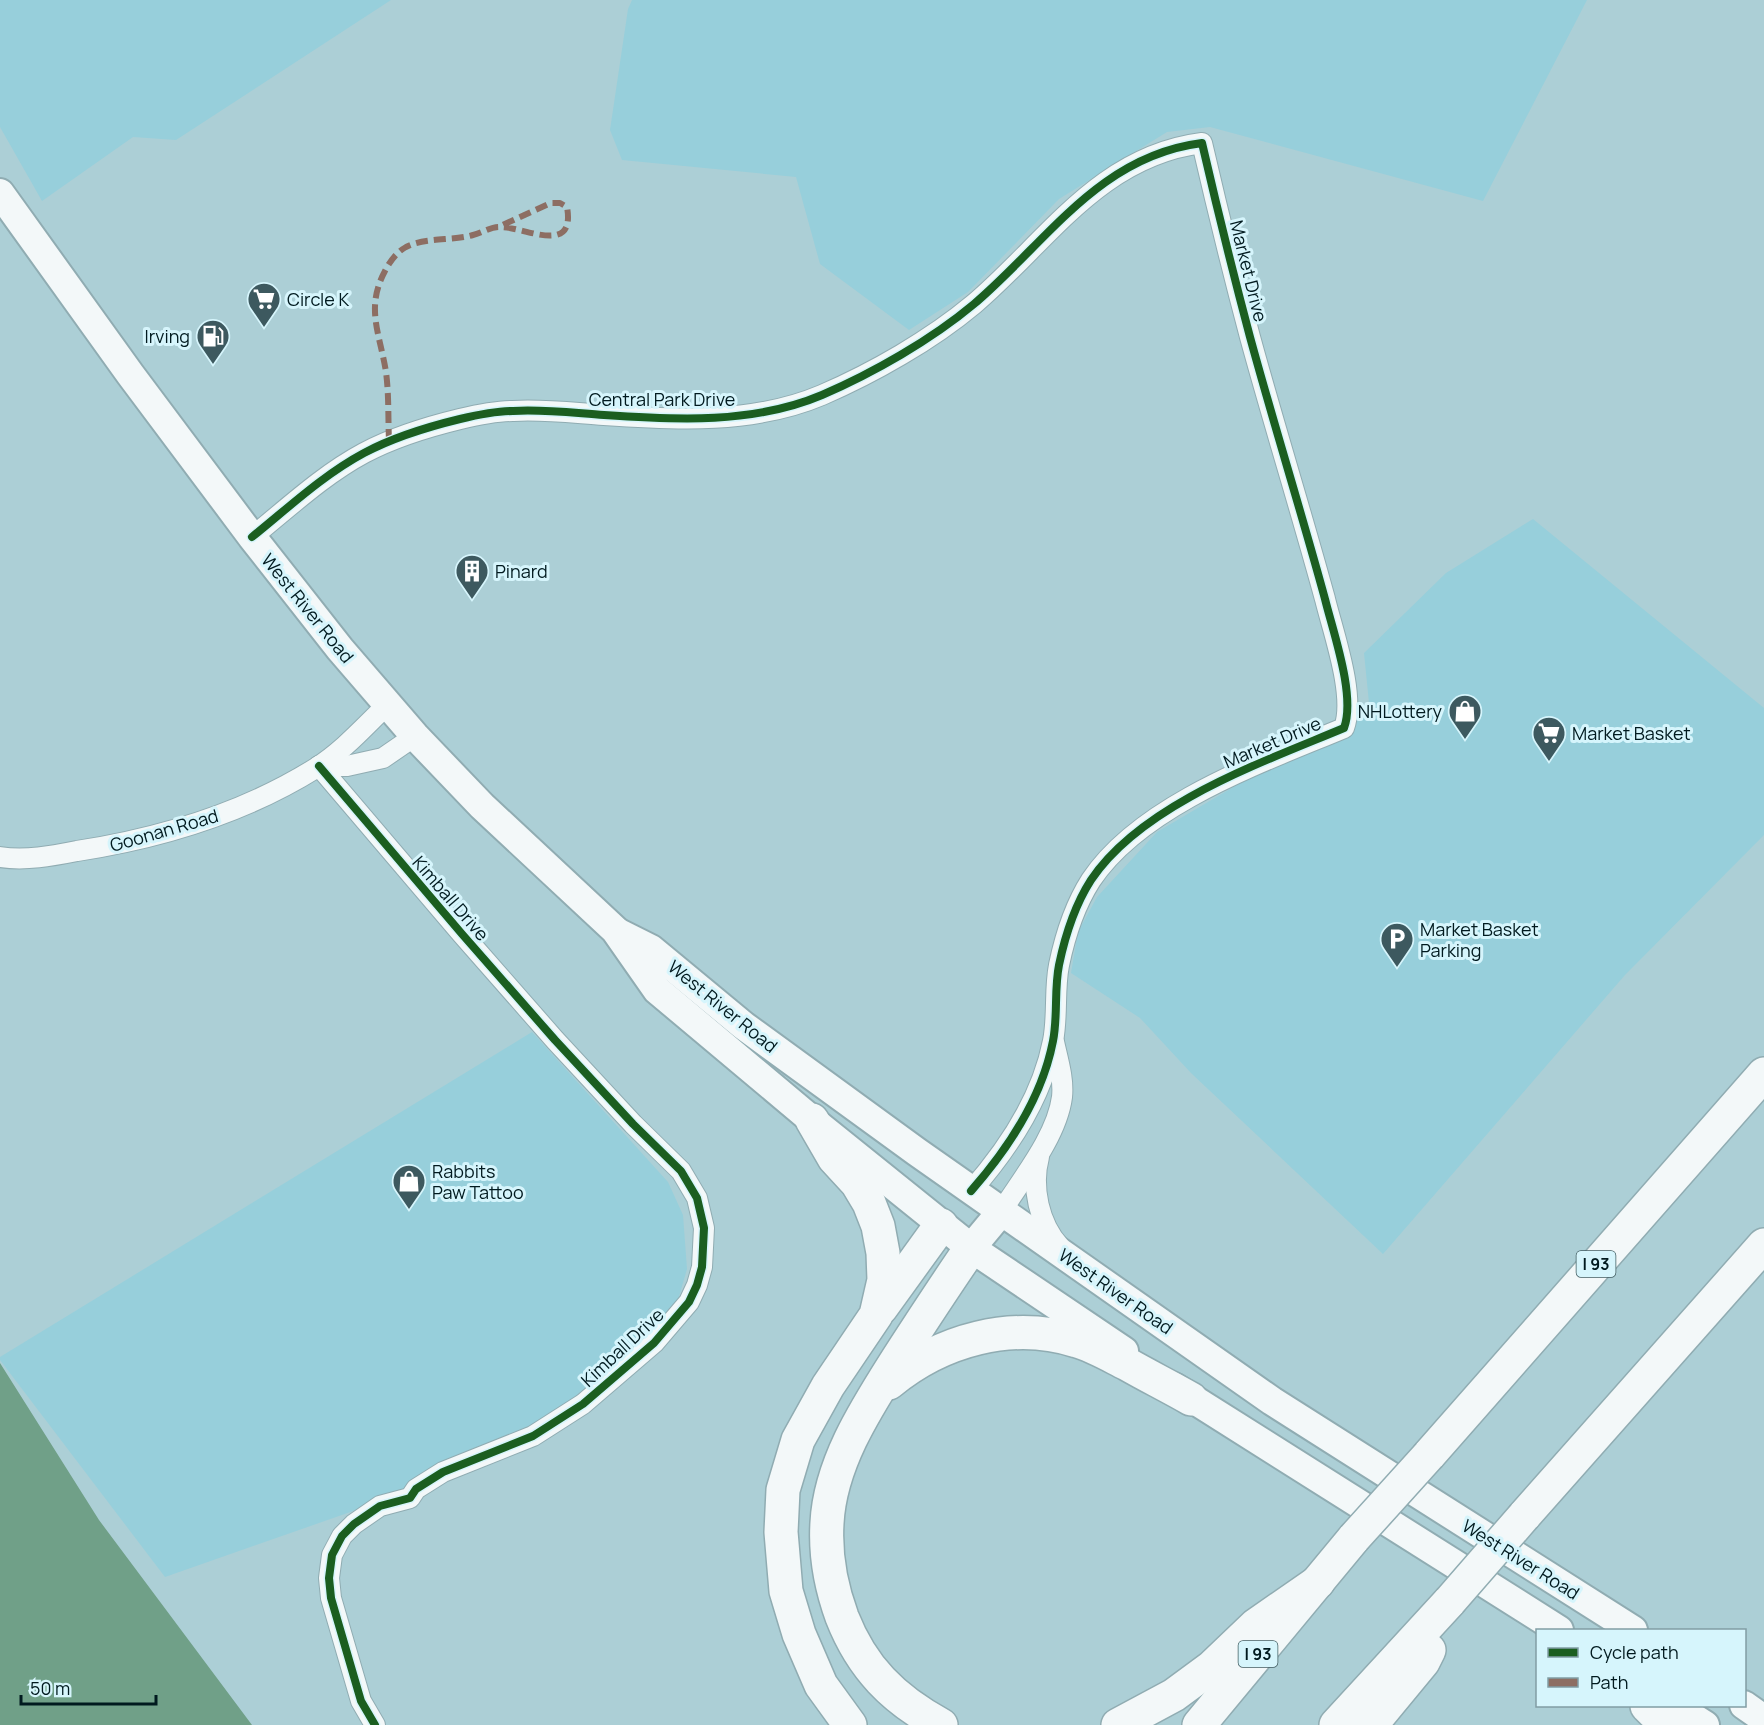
<svg xmlns="http://www.w3.org/2000/svg" width="1764" height="1725" font-family="Manrope,sans-serif">
  <style>
    .built { fill: #97cfdb }
    .water { fill: #70a088 }
    .lines { fill: none; stroke-linecap: round; stroke-linejoin: round }
    .street-casing { stroke: #90acb2; stroke-width: 22 }
    .secondary-casing { stroke: #90acb2; stroke-width: 32 }
    .highway-casing { stroke: #90acb2; stroke-width: 36 }
    .street { stroke: #f3f8f9; stroke-width: 20 }
    .secondary { stroke: #f3f8f9; stroke-width: 28 }
    .highway { stroke: #f3f8f9; stroke-width: 33 }
    .highway-bridge-casing { stroke: #90acb2; stroke-width: 36; stroke-linecap: butt }
    .highway-bridge { stroke: #f3f8f9; stroke-width: 33 }
    .quiet { stroke: #8d6e63; stroke-width: 6; stroke-dasharray: 12 6; stroke-linecap: butt }
    .cycleway-casing { stroke: #d6f5fc; stroke-width: 11 }
    .cycleway { stroke: #1b5e20; stroke-width: 8 }
    .labels { text-anchor: middle; dominant-baseline: central; stroke-width: 6; stroke-linejoin: round; paint-order: stroke }
    .shield { fill: #d6f5fc; stroke: #415c61; stroke-width: 1.5 }
    .shield-label { font-size: 16px; font-weight: bold; fill: #011a1f }
    .street-label { font-size: 18px; fill: #011a1f; stroke: #d6f5fc }
    .poi-label { font-size: 18px; fill: #011a1f; stroke: #d6f5fc; text-anchor: start }
  </style>
  <rect width="100%" height="100%" fill="#accfd6"/>
  <!-- built -->
  <g class="built">
    <polygon points="0,0 391,0 176,140 133,137 42,201 0,127"/>
    <polygon points="632,0 1587,0 1483,201 1210,127 1167,132 1059,199 968,292 909,330 820,264 796,177 622,160 610,130 628,9"/>
    <polygon points="1533,519 1764,708 1764,835 1625,975 1383,1254 1191,1073 1140,1018 1071,973 1078,932 1097,897 1157,832 1264,769 1370,713 1364,653 1446,573"/>
    <polygon points="532,1032 668,1182 683,1215 687,1269 676,1307 556,1415 416,1489 165,1577 0,1360 0,1357"/>
  </g>
  <!-- water -->
  <polygon class="water" points="0,1363 99,1520 252,1725 0,1725"/>
  <g class="lines">
    <defs>
      <g id="street">
        <path d="M252,537c36,-29 71,-62 112,-84 30,-16 63,-26 96,-34 17,-4 35,-8 53,-8 30,-2 61,2 91,4 72,5 150,9 218,-20 51,-22 109,-55 152,-91 73,-62 125,-148 228,-161 15,65 31,130 48,194 24,88 51,174 75,262 8,33 31,97 19,129 -81,34 -202,76 -253,152 -16,25 -26,56 -32,85 -5,25 -1,51 -6,76 -11,57 -45,108 -82,150"/>
        <polyline points="319,766 462,934 555,1040 633,1124 681,1171 697,1198 704,1228 702,1267 697,1285 689,1302 654,1343 583,1404 533,1436 443,1472 416,1489 410,1498 380,1506 354,1524 342,1536 332,1555 329,1578 331,1598 361,1701 375,1725"/>
        <polyline points="319,766 347,766 383,758 415,736"/>
        <path d="M0,857c25,4 52,-1 77,-6 84,-13 167,-38 239,-83 27,-17 49,-42 72,-64"/>
        <path d="M1039,1157c-8,30 0,67 21,90"/>
        <path d="M1001,1212c21,-33 56,-76 61,-115 2,-18 -4,-37 -8,-55"/>
      </g>
      <g id="secondary">
        <polyline points="0,193 130,374 252,537 340,649 415,736 482,806 615,930 657,990 812,1120 971,1248 1124,1351"/>
        <polyline points="619,933 651,949 744,1026 917,1152 1272,1401 1633,1630"/>
        <polyline points="971,1248 1001,1212"/>
        <polyline points="1174,1387 1559,1630"/>
        <polyline points="1744,1705 1764,1719"/>
        <polyline points="1675,1706 1705,1725"/>
      </g>
      <g id="highway">
        <polyline points="812,1120 834,1158 857,1183 869,1203 878,1226 883,1253 884,1280 876,1315 828,1386 798,1440 783,1490 781,1532 786,1591 799,1634 821,1685 850,1725"/>
        <polyline points="881,1308 941,1225"/>
        <path d="M889,1383c52,-43 123,-63 188,-42 17,5 34,15 50,23 21,12 43,23 64,35"/>
        <polyline points="1429,1455 1764,1074"/>
        <polyline points="1524,1516 1764,1245"/>
        <polyline points="1647,1706 1666,1725"/>
        <path d="M941,1725c-48,-26 -79,-57 -99,-108 -11,-30 -17,-62 -15,-94 3,-60 40,-116 71,-165 24,-37 48,-74 73,-110"/>
        <polyline points="1118,1725 1174,1695 1212,1667 1256,1625 1318,1582"/>
        <polyline points="1199,1725 1354,1538"/>
        <polyline points="1336,1725 1450,1601"/>
        <polyline points="1371,1725 1423,1662 1429,1650"/>
      </g>
    </defs>
    <!-- street casing -->
    <use href="#street" class="street-casing"/>
    <!-- secondary casing -->
    <use href="#secondary" class="secondary-casing"/>
    <!-- highway casing -->
    <use href="#highway" class="highway-casing"/>
    <!-- street -->
    <use href="#street" class="street"/>
    <!-- secondary -->
    <use href="#secondary" class="secondary"/>
    <!-- highway -->
    <use href="#highway" class="highway"/>
    <defs>
      <g id="highway-bridge">
        <polyline points="1354,1538 1429,1455"/>
        <polyline points="1450,1601 1524,1516"/>
      </g>
    </defs>
    <!-- highway-bridge casing -->
    <use href="#highway-bridge" class="highway-bridge-casing"/>
    <!-- highway-bridge -->
    <use href="#highway-bridge" class="highway-bridge"/>
    <!-- quiet -->
    <path class="quiet" d="M389,441c-1,-23 0,-46 -3,-69 -6,-38 -21,-64 -1,-101 5,-10 12,-19 21,-24 20,-10 46,-6 67,-12 9,-2 17,-8 26,-8 24,-1 77,30 68,-20l-7,-4h-9l-53,24"/>
    <defs>
      <g id="cycleway">
        <path d="M252,537c36,-29 71,-62 112,-84 30,-16 63,-26 96,-34 17,-4 35,-8 53,-8 30,-2 61,2 91,4 72,5 150,9 218,-20 51,-22 109,-55 152,-91 73,-62 125,-148 228,-161 15,65 31,130 48,194 24,88 51,174 75,262 8,33 31,97 19,129 -81,34 -202,76 -253,152 -16,25 -26,56 -32,85 -5,25 -1,51 -6,76 -11,57 -45,108 -82,150"/>
        <polyline points="319,766 462,934 555,1040 633,1124 681,1171 697,1198 704,1228 702,1267 697,1285 689,1302 654,1343 583,1404 533,1436 443,1472 416,1489 410,1498 380,1506 354,1524 342,1536 332,1555 329,1578 331,1598 361,1701 375,1725"/>
      </g>
    </defs>
    <!-- cycleway casing -->
    <use href="#cycleway" class="cycleway-casing"/>
    <!-- cycleway -->
    <use href="#cycleway" class="cycleway"/>
  </g>
  <!-- icons -->
  <defs>
    <symbol id="supermarket-pin" viewBox="-11 -11 22 30"><path d="M0 17L-7.5 6A9.5 9.5 0 1 1 7.5 6Z" fill="#3d595f" stroke="#d6f5fc"/><path d="M-6-5.5h2.5l.6 2H6L4.5 2H-2.5L-4.4-4H-6ZM-1.5 3.2a1.3 1.3 0 1 0 .1 0ZM3 3.2a1.3 1.3 0 1 0 .1 0Z" fill="#fff"/></symbol>
    <symbol id="fuel-pin" viewBox="-11 -11 22 30"><path d="M0 17L-7.5 6A9.5 9.5 0 1 1 7.5 6Z" fill="#3d595f" stroke="#d6f5fc"/><path d="M-5.5-6h7V0h2V4h1.3V-2.5L3-4.5l.8-.8L6-3V5H2.5V1h-1V6h-7ZM-4.2-4.7v3.2H.2V-4.7Z" fill="#fff"/></symbol>
    <symbol id="building-pin" viewBox="-11 -11 22 30"><path d="M0 17L-7.5 6A9.5 9.5 0 1 1 7.5 6Z" fill="#3d595f" stroke="#d6f5fc"/><path d="M-4-6H4V6H1V3H-1V6H-4ZM-2.5-4.3h1.7v1.8h-1.7ZM.8-4.3h1.7v1.8H.8ZM-2.5-1h1.7V.8h-1.7ZM.8-1h1.7V.8H.8Z" fill="#fff"/></symbol>
    <symbol id="shop-pin" viewBox="-11 -11 22 30"><path d="M0 17L-7.5 6A9.5 9.5 0 1 1 7.5 6Z" fill="#3d595f" stroke="#d6f5fc"/><path d="M-5-2.5h2.3a2.7 3.5 0 0 1 5.4 0H5L5.5 6h-11ZM-1.5-2.5h3a1.5 2.3 0 0 0-3 0Z" fill="#fff"/></symbol>
    <symbol id="parking-pin" viewBox="-11 -11 22 30"><path d="M0 17L-7.5 6A9.5 9.5 0 1 1 7.5 6Z" fill="#3d595f" stroke="#d6f5fc"/><path d="M-3.5-5.5H1a3.5 3.5 0 0 1 0 7H-1V5.5H-3.5ZM-1-3.4V-.6H.8a1.4 1.4 0 0 0 0-2.8Z" fill="#fff"/></symbol>
  </defs>
  <g fill-rule="evenodd">
    <use href="#supermarket-pin" x="245" y="280" width="38" height="52"/>
    <use href="#fuel-pin" x="194" y="317" width="38" height="52"/>
    <use href="#building-pin" x="453" y="552" width="38" height="52"/>
    <use href="#shop-pin" x="1446" y="692" width="38" height="52"/>
    <use href="#supermarket-pin" x="1530" y="714" width="38" height="52"/>
    <use href="#parking-pin" x="1378" y="920" width="38" height="52"/>
    <use href="#shop-pin" x="390" y="1162" width="38" height="52"/>
  </g>
  <g class="labels">
    <!-- shield labels -->
    <g class="shield">
      <rect x="1576.5" y="1251" width="39" height="26" rx="4.5"/>
      <rect x="1238.5" y="1641" width="39" height="26" rx="4.5"/>
    </g>
    <g class="shield-label">
      <text x="1596" y="1264">I 93</text>
      <text x="1258" y="1654">I 93</text>
    </g>
    <!-- street labels -->
    <g class="street-label">
      <text transform="translate(1249 271) rotate(76)">Market Drive</text>
      <text x="662" y="399">Central Park Drive</text>
      <text transform="translate(308 608) rotate(51)">West River Road</text>
      <text transform="translate(1272 742) rotate(-23)">Market Drive</text>
      <text transform="translate(164 830) rotate(-16)">Goonan Road</text>
      <text transform="translate(451 898) rotate(49)">Kimball Drive</text>
      <text transform="translate(723 1006) rotate(39)">West River Road</text>
      <text transform="translate(1116 1291) rotate(35)">West River Road</text>
      <text transform="translate(622 1347) rotate(-43)">Kimball Drive</text>
      <text transform="translate(1521 1559) rotate(32)">West River Road</text>
    </g>
    <!-- poi labels -->
    <g class="poi-label">
      <text x="287" y="299">Circle K</text>
      <text x="190" y="336" text-anchor="end">Irving</text>
      <text x="495" y="571">Pinard</text>
      <text x="1442" y="711" text-anchor="end">NHLottery</text>
      <text x="1572" y="733">Market Basket</text>
      <text x="1420" y="929">Market Basket<tspan x="1420" dy="21">Parking</tspan></text>
      <text x="432" y="1171">Rabbits<tspan x="432" dy="21">Paw Tattoo</tspan></text>
    </g>
  </g>
  <!-- legend -->
  <rect x="1536" y="1629" width="210" height="78" fill="#d6f5fc" stroke="#819da4" stroke-width="1.5"/>
  <rect x="1548" y="1648" width="30" height="9" fill="#1b5e20" stroke="#819da4" stroke-width="1.5"/>
  <text x="1590" y="1659" font-size="18" fill="#011a1f">Cycle path</text>
  <rect x="1548" y="1678" width="30" height="9" fill="#8d6e63" stroke="#819da4" stroke-width="1.5"/>
  <text x="1590" y="1689" font-size="18" fill="#011a1f">Path</text>
  <!-- scale -->
  <path d="M21 1695v9h135v-9" fill="none" stroke="#011a1f" stroke-width="3"/>
  <text x="30" y="1695" font-size="18" fill="#011a1f" stroke="#d6f5fc" stroke-width="4.5" paint-order="stroke">50 m</text>
</svg>
